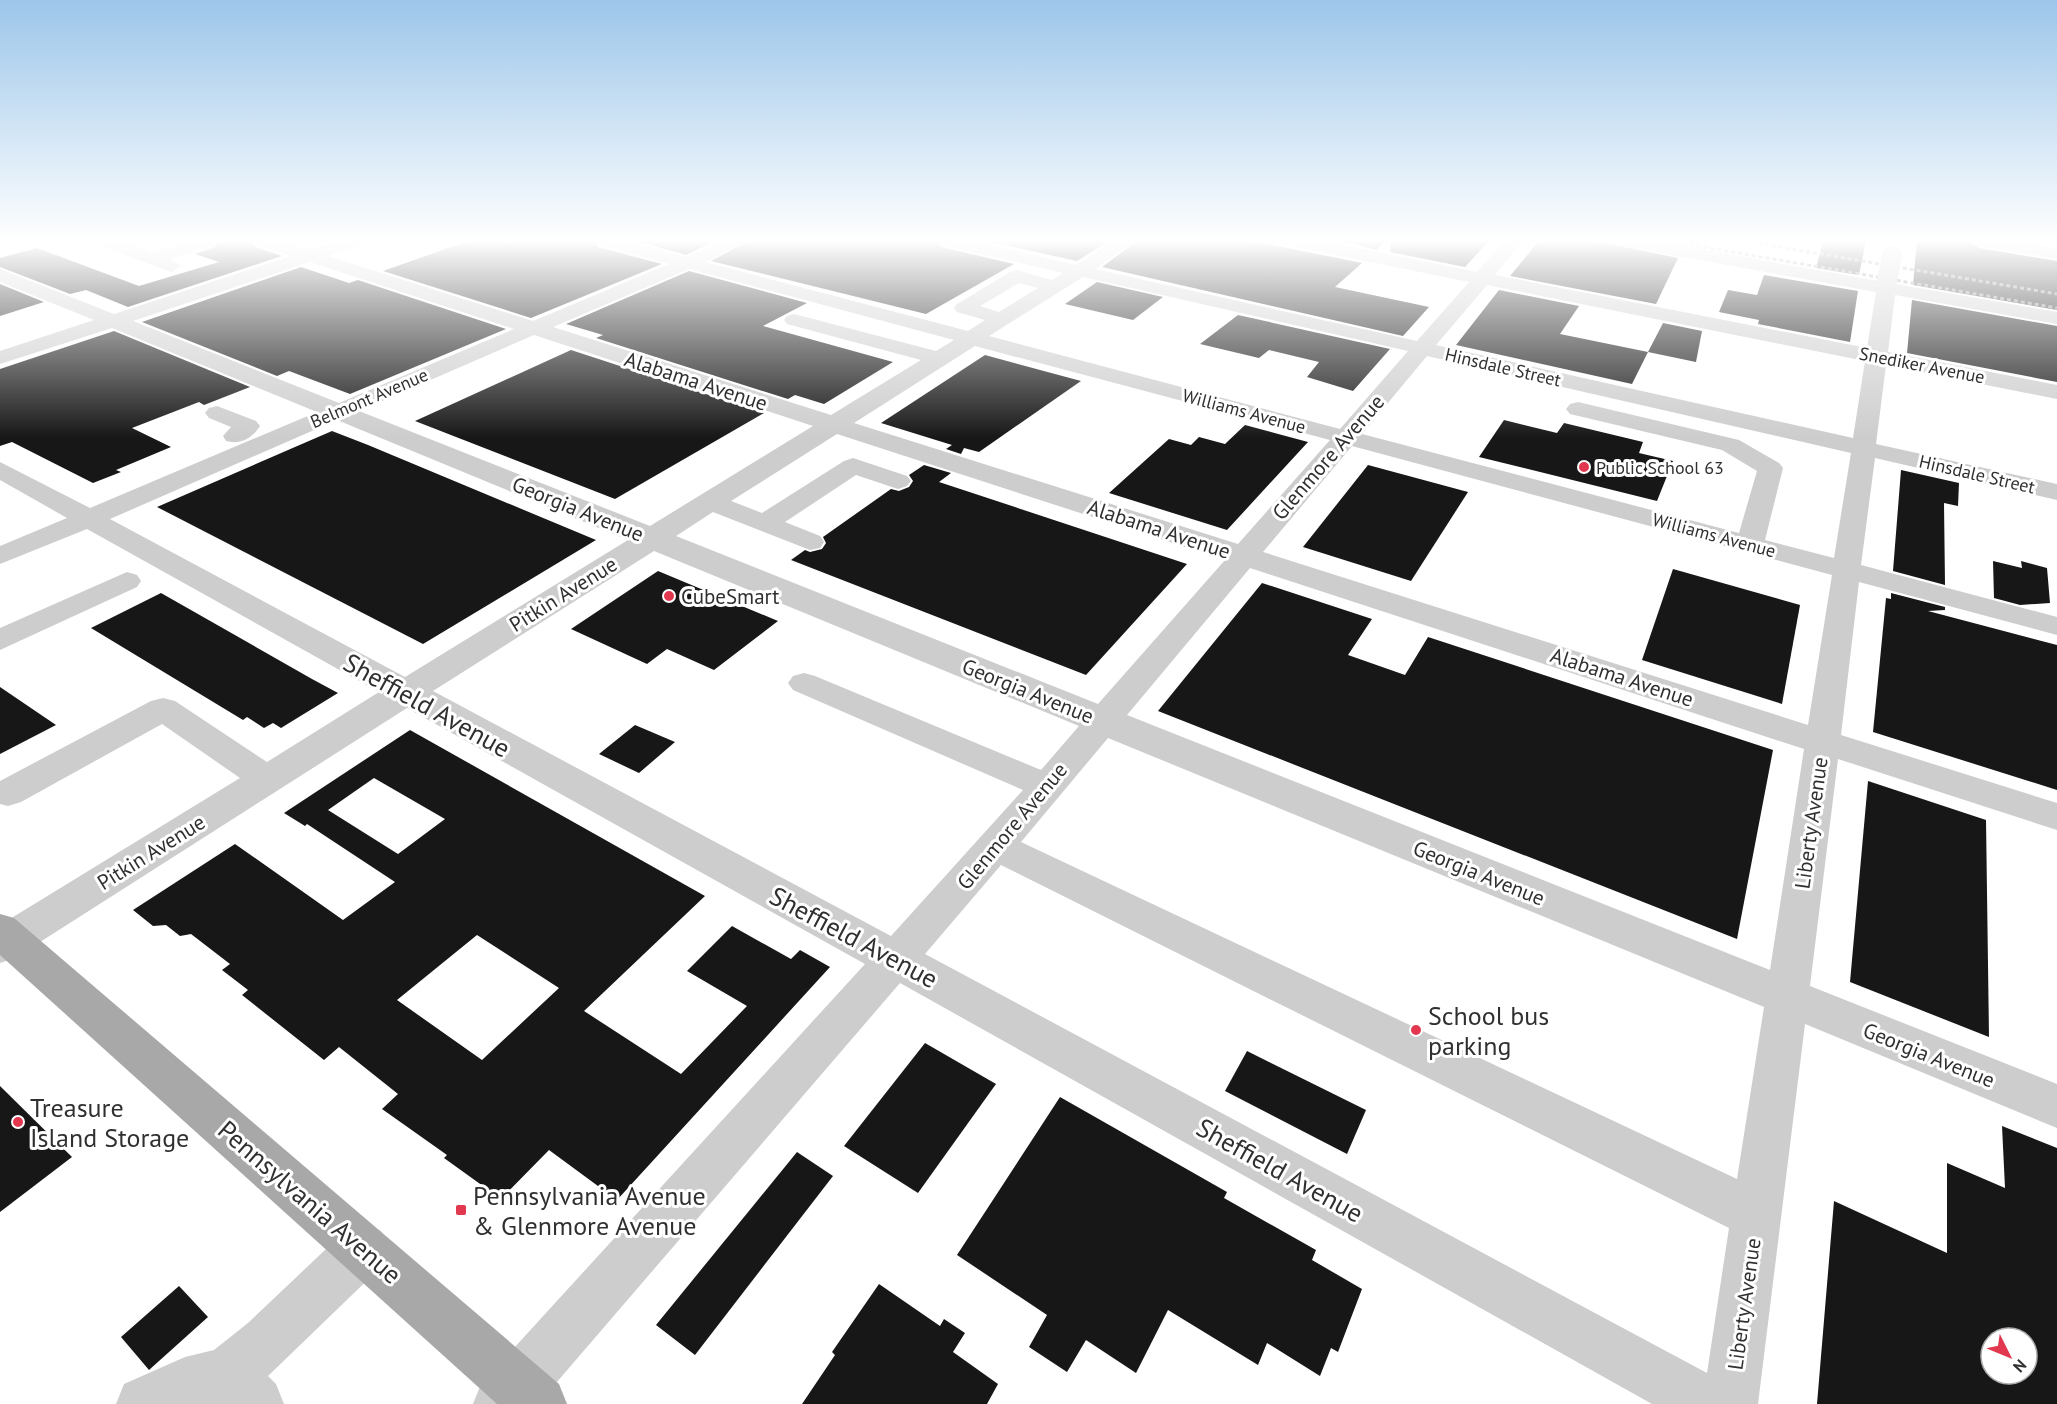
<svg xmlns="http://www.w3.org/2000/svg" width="2057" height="1404" font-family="'PT Sans',sans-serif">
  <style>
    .building { fill: #171717; fill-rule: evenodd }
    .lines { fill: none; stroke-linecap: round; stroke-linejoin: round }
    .minor { fill: #cdcdcd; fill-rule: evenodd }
    .major { fill: #a8a8a8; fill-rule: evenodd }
    .rail { stroke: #858585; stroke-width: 3; stroke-dasharray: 4 3; stroke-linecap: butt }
    .minor-bridge { stroke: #cdcdcd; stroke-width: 20 }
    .poi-dot { fill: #e1374f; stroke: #fff; stroke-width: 2 }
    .labels { text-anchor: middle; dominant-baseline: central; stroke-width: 6; stroke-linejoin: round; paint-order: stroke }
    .far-street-label { font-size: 18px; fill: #303030; stroke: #fff }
    .far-poi-label { font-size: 18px; fill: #303030; stroke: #fff; text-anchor: start }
    .street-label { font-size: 21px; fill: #303030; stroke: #fff }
    .poi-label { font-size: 21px; fill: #303030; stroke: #fff; text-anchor: start }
    .near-street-label { font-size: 26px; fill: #303030; stroke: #fff }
    .near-poi-label { font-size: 26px; fill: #303030; stroke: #fff; text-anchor: start }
  </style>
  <rect width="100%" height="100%" fill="#fff"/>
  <!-- building -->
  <g class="building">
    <polygon points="218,241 252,241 255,247 282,256 128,307 86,290 70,294 0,267 0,258 37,248 139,286 219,262 195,254 215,247"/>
    <polygon points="468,241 595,241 598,247 662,264 531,318 383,271"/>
    <polygon points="637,241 715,241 686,255"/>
    <polygon points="748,241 938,241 941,247 1014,264 926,314 711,261"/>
    <polygon points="986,241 1109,241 1077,261"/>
    <polygon points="1137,241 1253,241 1362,263 1335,287 1429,307 1403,336 1102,267"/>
    <polygon points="1344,241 1386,241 1376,250"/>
    <polygon points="1391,241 1489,241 1465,267 1390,252"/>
    <polygon points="1539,241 1595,241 1678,258 1656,304 1510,276"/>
    <polygon points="1823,241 1866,241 1859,275 1816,268"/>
    <polygon points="1917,241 1969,241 1979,248 2057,261 2057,310 1913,285"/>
    <polygon points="301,267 349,283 358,280 506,329 350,394 289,371 277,376 142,322"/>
    <polygon points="689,271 807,303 763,326 893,362 824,404 795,395 788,399 596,338 603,335 566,324"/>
    <polygon points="1764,275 1858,291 1850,342 1758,324 1759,320 1719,312 1728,290 1757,295"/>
    <polygon points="1097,282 1163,297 1133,320 1065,304"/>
    <polygon points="0,284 44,302 0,316"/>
    <polygon points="1499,290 1579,306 1560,334 1648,352 1632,384 1456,345"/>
    <polygon points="1912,300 2057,326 2057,382 1907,353"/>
    <polygon points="1238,315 1390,349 1353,391 1307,377 1319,362 1269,350 1259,358 1200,344"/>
    <polygon points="1663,323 1702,331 1696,362 1648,352"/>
    <polygon points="114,331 250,387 204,405 199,402 132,428 171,447 116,470 121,472 93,483 12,442 0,446 0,369"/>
    <polygon points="571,350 764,413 615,499 415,421"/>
    <polygon points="985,355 1081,381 979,452 964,448 961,454 946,449 952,445 881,423"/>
    <polygon points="1504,420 1557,433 1564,423 1643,442 1639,453 1673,461 1657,501 1479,457"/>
    <polygon points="1245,425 1308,442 1227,530 1109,493 1169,439 1191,445 1199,437 1225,444"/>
    <polygon points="332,431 368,445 596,540 423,644 157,507"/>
    <polygon points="924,465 951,473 939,482 1187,564 1086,675 791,560 805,550 810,552 822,549 826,543 823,537 891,489 899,491 909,487 913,481 909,475"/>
    <polygon points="1368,465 1468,492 1411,581 1303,547"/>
    <polygon points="1901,470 1959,483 1958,506 1944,503 1945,585 1893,571"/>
    <polygon points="1993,561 2022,568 2021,561 2047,568 2050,603 2020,605 1994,598"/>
    <polygon points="1673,569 1800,605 1782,704 1642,660"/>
    <polygon points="658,571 778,621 714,670 667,649 647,664 571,629"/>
    <polygon points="1262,583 1372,619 1348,655 1405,675 1428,637 1773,750 1737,939 1158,711"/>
    <polygon points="161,593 312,679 338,693 281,728 273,723 264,728 247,717 243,720 91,628"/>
    <polygon points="1891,593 1945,607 1945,610 1928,611 2057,645 2057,790 1873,732 1886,598 1891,599"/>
    <polygon points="0,687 56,725 0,754"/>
    <polygon points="635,725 675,742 639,773 599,754"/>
    <path d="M410,730l295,166 -121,115 97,63 66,-68 -60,-35 45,-45 59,33 9,-9 30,17 -213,233 -68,-50 -48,49 -57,-41 3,-3 -65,-46 16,-15 -59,-47 -15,13 -82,-65 6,-5 -26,-20 8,-6 -39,-30 -11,2 -14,-11 -13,1 -20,-16 102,-66 108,76 52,-38 -88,-58 -2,2 -21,-13zM374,778l71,41 -47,35 -70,-44zM477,935l82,53 -77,72 -85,-60z"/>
    <polygon points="1868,781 1986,820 1989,1037 1850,982"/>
    <polygon points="925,1043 996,1084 918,1193 844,1146"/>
    <polygon points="1247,1051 1366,1110 1347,1154 1225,1091"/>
    <polygon points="0,1086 72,1157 0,1212"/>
    <polygon points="1060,1097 1227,1192 1224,1198 1316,1250 1312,1260 1362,1289 1338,1352 1331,1348 1320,1376 1267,1343 1258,1365 1168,1310 1136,1373 1086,1340 1067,1372 1029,1347 1047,1315 957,1255"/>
    <path d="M2002,1126l55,22v256h-240l17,-203 113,52v-90l58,25zM1991,1338h36v36h-36z"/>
    <polygon points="797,1152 833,1176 695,1355 656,1325"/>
    <polygon points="879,1284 940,1326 944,1319 965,1333 953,1352 998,1384 987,1404 802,1404 835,1355 832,1352"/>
    <polygon points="179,1286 208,1317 149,1370 121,1337"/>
  </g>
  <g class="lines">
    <!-- minor -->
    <g class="minor">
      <polygon points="96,241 122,241 153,253 189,241 216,241 214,245 170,259 181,266 172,272 98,245"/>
      <path d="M254,241h28l28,9 27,-9h27l-2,4 -34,11 205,65 136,-57 -70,-19 -2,-4h30l59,16 36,-16h24l-41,21 263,69 17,-11 -28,-8 -3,-4 3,-4 53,-32 7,-2 35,10 11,-7 -121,-28 -2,-4h34l102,24 38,-24h21l-40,28 322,72 52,-59 -177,-36 -8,-5h37l156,31 27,-31h18l-27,34 372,73 9,-56 -254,-46 -8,-5h41l223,40 9,-6 7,2 2,7 161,28v12l-162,-29 -7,57 169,33v14l-171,-34 -10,79 181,40v16l-182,-42 -14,107 196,52v18l-198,-53 -18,153 216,68v27l-219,-71 -28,227 247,98v44l-252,-104 -47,380h-106l-752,-421 -362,421h-65l8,-20 384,-420 -458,-256 -392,250 -15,5v-38l240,-147 -78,-54 -141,78 -13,4 -8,-2v-23l151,-80 12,-3 12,3 92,61 112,-70 -292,-163 -87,35v-18l67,-28 -67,-38v-18l90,46 227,-96 -205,-84 -112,36v-13l94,-31 -94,-38v-13l114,45 177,-58 -35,-11zM310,262l204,67 -175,74 -206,-82zM689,269l265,71 -18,11 -142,-37 -7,2 -3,4 3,4 134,36 -90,55 -278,-88zM1083,277l325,74 -68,78 -351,-93zM1019,283l19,5 -39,24 -19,-6zM1487,285l378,76 -12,77 -417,-93zM534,335l279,91 -163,100 -291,-115zM975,346l355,94 -92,104 -384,-121zM1427,356l424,97 -17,105 -69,-18 18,-72 -4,-5 -40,-23 -161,-38 -8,2 -4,5 4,5 152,36 35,21 -18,62 -377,-99zM337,420l291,120 -223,137 -295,-158zM837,434l388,126 -127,144 -422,-168 37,-24 97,38 10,-2 4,-6 -4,-6 -35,-14 71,-47 42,14 9,-3 4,-5 -4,-5 -54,-18 -9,3 -82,52 -31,-12zM1352,446l480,129 -24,150 -545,-173zM654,551l425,175 -38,44 -226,-94 -11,-3 -11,3 -5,7 5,7 230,100 -132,146 -458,-245zM1250,568l554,181 -34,221 -643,-255zM1108,738l656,269 -27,172 -716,-337zM1001,865l728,363 -22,145 -782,-419z"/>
      <polygon points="1971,241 2014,241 2057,249 2057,259 1979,246"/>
      <path d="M217,406l39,15 4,5c-8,12 -19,19 -34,15l-3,-5 8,-9 -22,-9 -4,-5 4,-5z"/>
      <polygon points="127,572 137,575 141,581 137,587 0,650 0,628"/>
      <polygon points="363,1223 381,1231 389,1249 381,1267 268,1376 276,1384 284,1404 116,1404 124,1384 185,1357 214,1350 248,1323 345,1231"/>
    </g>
    <!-- major -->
    <polygon class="major" points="0,914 14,918 559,1384 567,1404 497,1404 0,955"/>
    <!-- rail -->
    <g class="rail">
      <polyline points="1669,241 2057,308"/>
      <polyline points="1744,241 2057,294"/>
    </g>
    <!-- minor-bridge -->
    <polyline class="minor-bridge" points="1887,281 1892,256"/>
  </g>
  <!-- sky -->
  <linearGradient id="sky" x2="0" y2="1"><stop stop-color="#9cc6ea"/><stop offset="0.55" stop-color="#fff"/><stop offset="1" stop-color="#fff" stop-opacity="0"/></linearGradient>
  <rect width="2057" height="438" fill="url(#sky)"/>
  <!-- markers -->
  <g class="poi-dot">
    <circle cx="1584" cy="467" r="6"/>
    <circle cx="669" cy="596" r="6"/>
    <circle cx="1416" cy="1030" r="6"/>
    <circle cx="18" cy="1122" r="6"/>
    <rect x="455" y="1204" width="12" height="12" rx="3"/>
  </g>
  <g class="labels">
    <!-- far-street labels -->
    <g class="far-street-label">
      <text transform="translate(1922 365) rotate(11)">Snediker Avenue</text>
      <text transform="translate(1503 367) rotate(13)">Hinsdale Street</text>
      <text transform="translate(369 398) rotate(-23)">Belmont Avenue</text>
      <text transform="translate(1244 411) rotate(15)">Williams Avenue</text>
      <text transform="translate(1977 474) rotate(13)">Hinsdale Street</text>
      <text transform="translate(1714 535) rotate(15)">Williams Avenue</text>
    </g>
    <!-- far-poi labels -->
    <g class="far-poi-label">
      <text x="1596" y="467">Public School 63</text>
    </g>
    <!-- street labels -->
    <g class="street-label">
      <text transform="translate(696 381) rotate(18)">Alabama Avenue</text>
      <text transform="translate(1328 457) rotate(-49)">Glenmore Avenue</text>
      <text transform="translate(578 509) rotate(22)">Georgia Avenue</text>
      <text transform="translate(1159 529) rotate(18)">Alabama Avenue</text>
      <text transform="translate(563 594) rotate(-32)">Pitkin Avenue</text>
      <text transform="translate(1622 677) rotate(18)">Alabama Avenue</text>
      <text transform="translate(1028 691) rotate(22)">Georgia Avenue</text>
      <text transform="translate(1811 823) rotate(-82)">Liberty Avenue</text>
      <text transform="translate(1012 826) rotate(-50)">Glenmore Avenue</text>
      <text transform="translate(151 852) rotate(-32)">Pitkin Avenue</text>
      <text transform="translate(1479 873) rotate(22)">Georgia Avenue</text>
      <text transform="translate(1929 1055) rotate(22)">Georgia Avenue</text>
      <text transform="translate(1744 1304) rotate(-82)">Liberty Avenue</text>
    </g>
    <!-- poi labels -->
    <g class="poi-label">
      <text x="681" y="596">CubeSmart</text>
    </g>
    <!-- near-street labels -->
    <g class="near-street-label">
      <text transform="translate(427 705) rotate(29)">Sheffield Avenue</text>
      <text transform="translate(854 937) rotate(28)">Sheffield Avenue</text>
      <text transform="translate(1280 1170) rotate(29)">Sheffield Avenue</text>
      <text transform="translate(310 1202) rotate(41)">Pennsylvania Avenue</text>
    </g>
    <!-- near-poi labels -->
    <g class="near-poi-label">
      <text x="1428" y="1015">School bus<tspan x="1428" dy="30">parking</tspan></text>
      <text x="30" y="1107">Treasure<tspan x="30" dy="30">Island Storage</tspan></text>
      <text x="473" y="1195">Pennsylvania Avenue<tspan x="473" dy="30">&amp; Glenmore Avenue</tspan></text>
    </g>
  </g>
  <!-- north arrow -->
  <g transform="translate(2009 1356) rotate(133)"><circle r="28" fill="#ffffff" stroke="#acacac" stroke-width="1.5"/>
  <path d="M0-4.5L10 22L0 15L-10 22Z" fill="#e1374f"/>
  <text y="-9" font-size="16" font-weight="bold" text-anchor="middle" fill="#303030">N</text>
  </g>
</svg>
